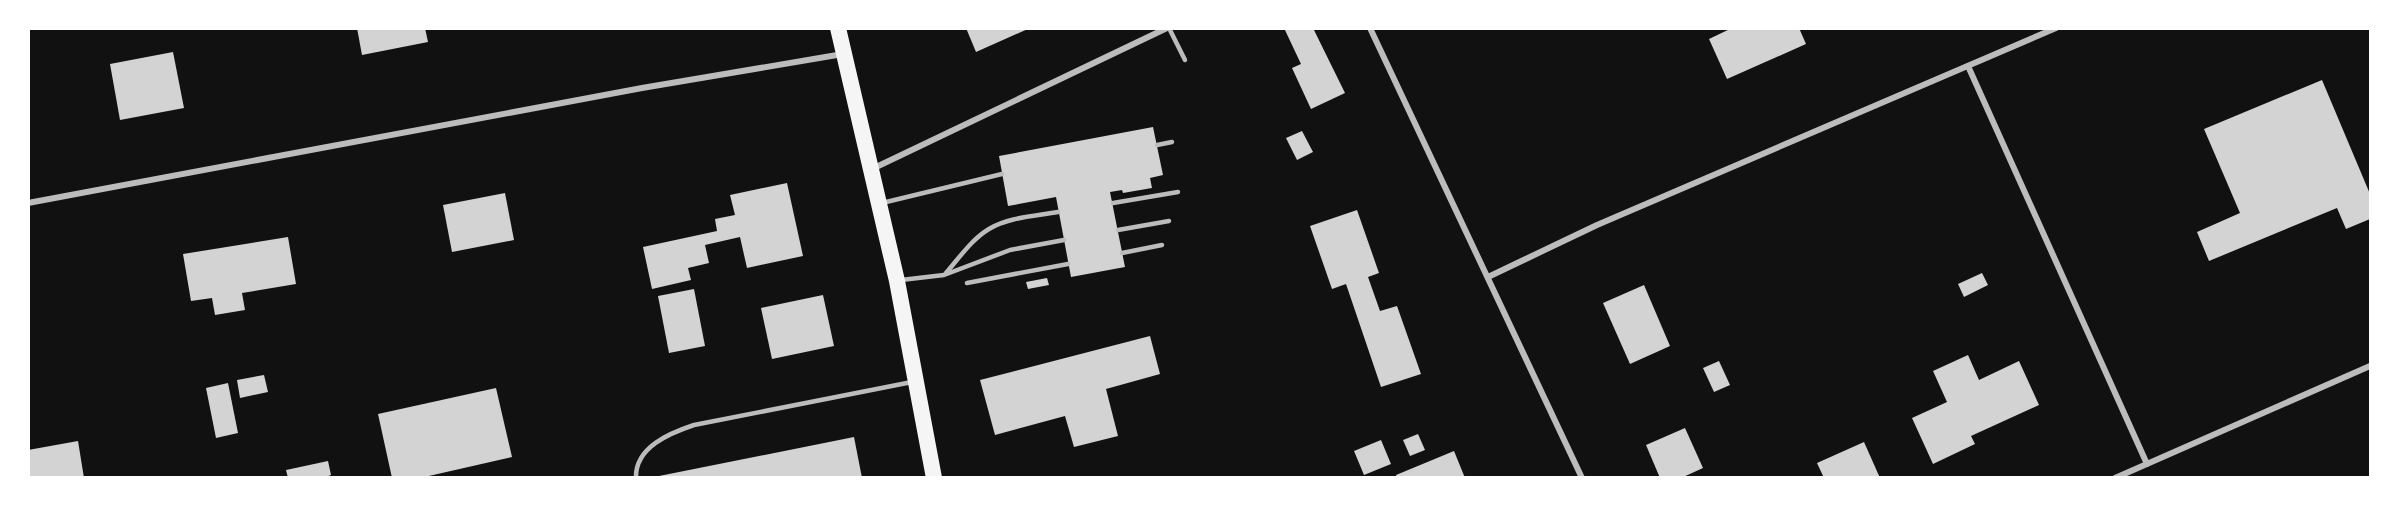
<svg xmlns="http://www.w3.org/2000/svg" width="2399" height="506" font-family="'Space Grotesk',sans-serif">
  <style>
    .building { fill: #d3d3d3 }
    .lines { fill: none; stroke-linecap: round; stroke-linejoin: round }
    .service { stroke: #bcbcbc; stroke-width: 4.5 }
    .minor { stroke: #bcbcbc; stroke-width: 6 }
    .trunk { stroke: #f5f5f5; stroke-width: 16 }
  </style>
  <rect width="100%" height="100%" fill="#111"/>
  <!-- building -->
  <g class="building">
    <polygon points="357,28 425,28 428,42 362,55"/>
    <polygon points="966,28 1030,28 976,52"/>
    <polygon points="1284,28 1313,28 1345,93 1311,109 1292,68 1301,64"/>
    <polygon points="1732,28 1799,28 1806,44 1727,79 1709,39"/>
    <polygon points="173,52 184,108 120,120 110,64"/>
    <polygon points="2322,80 2370,194 2370,219 2346,229 2337,208 2209,261 2197,232 2240,213 2204,129"/>
    <polygon points="1153,127 1163,175 1150,178 1152,188 1123,193 1122,190 1110,192 1125,267 1071,277 1056,197 1008,206 999,156"/>
    <polygon points="1302,131 1313,152 1297,160 1286,138"/>
    <polygon points="787,183 803,256 747,268 740,237 705,245 709,263 688,268 691,280 652,289 643,247 717,231 715,219 735,215 730,195"/>
    <polygon points="505,193 514,240 452,252 443,205"/>
    <polygon points="1357,210 1379,273 1368,277 1380,311 1397,306 1421,374 1381,387 1346,284 1332,289 1310,226"/>
    <polygon points="288,237 296,284 242,293 245,310 215,315 212,298 191,301 183,254"/>
    <polygon points="1982,273 1988,285 1964,297 1958,284"/>
    <polygon points="1047,278 1049,285 1028,289 1026,282"/>
    <polygon points="1644,285 1670,346 1630,364 1603,303"/>
    <polygon points="694,289 705,346 669,353 658,296"/>
    <polygon points="823,295 834,346 772,359 761,308"/>
    <polygon points="1150,336 1160,374 1106,389 1118,436 1074,447 1065,416 995,435 980,380"/>
    <polygon points="1968,355 1979,380 2019,361 2039,405 1971,436 1975,444 1933,464 1912,418 1947,402 1933,371"/>
    <polygon points="1719,361 1730,385 1714,392 1703,368"/>
    <polygon points="264,375 268,392 240,398 237,380"/>
    <polygon points="228,383 238,433 216,438 206,388"/>
    <polygon points="496,388 512,457 420,478 392,478 378,414"/>
    <polygon points="1685,428 1703,468 1681,478 1660,478 1646,445"/>
    <polygon points="1418,434 1425,450 1410,456 1403,440"/>
    <polygon points="854,437 862,478 659,478 659,476"/>
    <polygon points="1381,440 1391,464 1364,475 1354,451"/>
    <polygon points="78,441 84,478 28,478 28,450"/>
    <polygon points="1864,442 1880,478 1824,478 1817,463"/>
    <polygon points="1454,451 1465,478 1397,478 1396,475"/>
    <polygon points="328,461 331,475 323,478 288,478 286,470"/>
  </g>
  <g class="lines">
    <!-- service -->
    <g class="service">
      <polyline points="1169,28 1185,60"/>
      <polyline points="1157,145 1172,142"/>
      <polyline points="882,203 1002,174"/>
      <polyline points="1113,203 1178,192"/>
      <polyline points="1118,230 1169,221"/>
      <polyline points="1122,253 1162,245"/>
      <path d="M946,273c13,-15 26,-34 43,-44 20,-12 47,-13 69,-17"/>
      <polyline points="901,280 944,275 1010,250 1064,240"/>
      <polyline points="967,283 1068,264"/>
      <path d="M636,478c-1,-31 34,-45 58,-53l218,-43"/>
    </g>
    <!-- minor -->
    <g class="minor">
      <polyline points="1370,28 1582,478"/>
      <polyline points="1968,66 2147,464"/>
      <polyline points="872,169 1167,28"/>
      <polyline points="28,203 642,88 843,54"/>
      <polyline points="1488,277 1597,225 2056,28"/>
      <polyline points="2115,478 2370,366"/>
    </g>
    <!-- trunk -->
    <polyline class="trunk" points="838,28 897,281 934,478"/>
  </g>
  <!-- border -->
  <rect width="2399" height="506" fill="none" stroke="#ffffff" stroke-width="60"/>
</svg>
